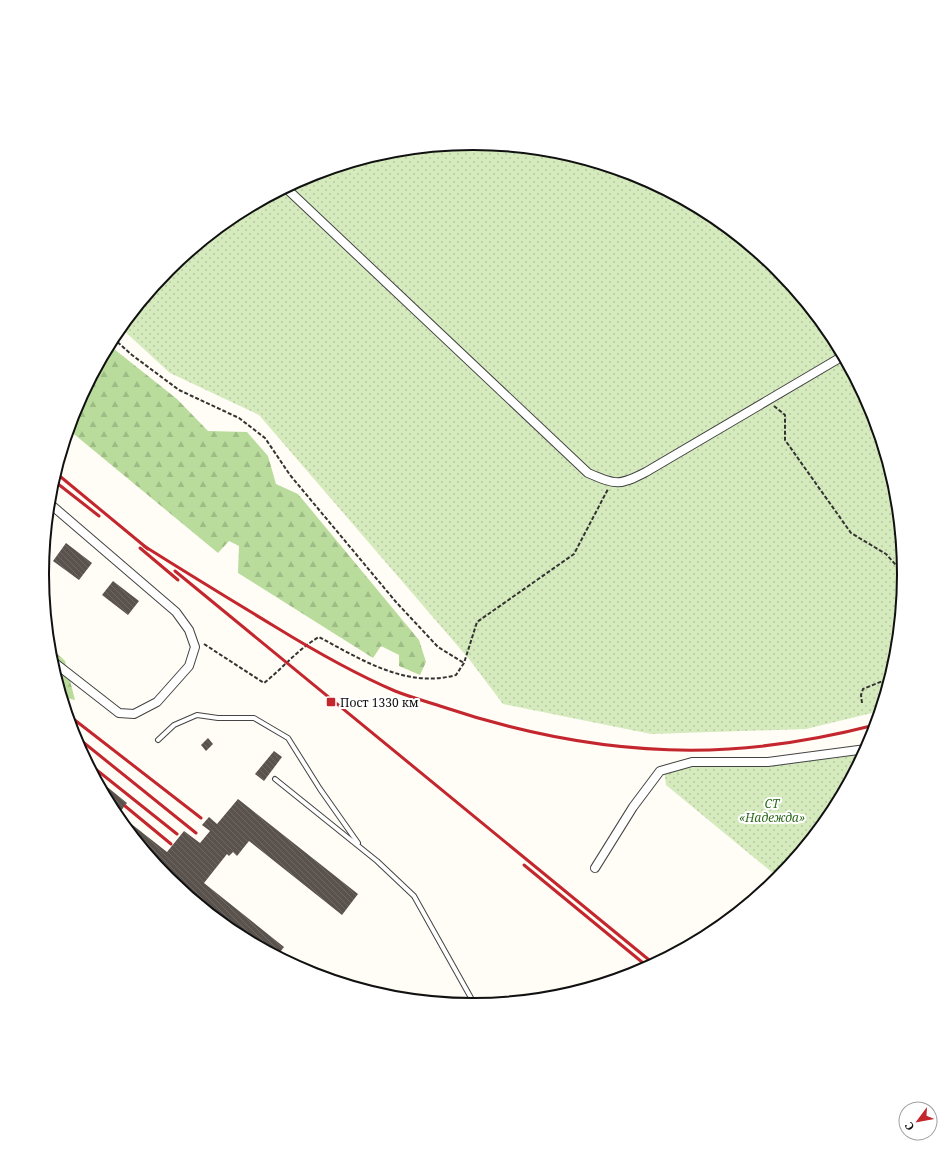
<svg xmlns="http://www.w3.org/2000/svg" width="946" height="1149" font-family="'Noto Serif',serif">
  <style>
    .grass { fill: url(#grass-dots) }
    .forest { fill: url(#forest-firs) }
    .building { fill: url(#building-back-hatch) }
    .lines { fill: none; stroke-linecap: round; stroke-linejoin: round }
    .service-casing { stroke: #444; stroke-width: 6 }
    .minor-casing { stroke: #444; stroke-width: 10 }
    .path { stroke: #333; stroke-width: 2; stroke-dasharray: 4 2; stroke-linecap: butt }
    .service { stroke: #fff; stroke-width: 4 }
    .minor { stroke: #fff; stroke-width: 8 }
    .rail { stroke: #c4262e; stroke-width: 3 }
    .poi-dot { fill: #c4262e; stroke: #fff; stroke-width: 1.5 }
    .labels { text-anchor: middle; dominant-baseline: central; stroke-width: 4; stroke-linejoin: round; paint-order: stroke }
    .poi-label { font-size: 12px; fill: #111; stroke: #fff; text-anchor: start }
    .park-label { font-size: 12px; font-style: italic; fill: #2f6b1f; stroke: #fff }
    .rim { fill: none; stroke: #111; stroke-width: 2 }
  </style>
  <defs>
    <pattern id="grass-dots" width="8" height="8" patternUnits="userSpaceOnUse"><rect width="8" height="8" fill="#d5ebbd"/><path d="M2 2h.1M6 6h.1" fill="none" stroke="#b6c8a1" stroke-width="1.8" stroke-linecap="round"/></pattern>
    <pattern id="forest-firs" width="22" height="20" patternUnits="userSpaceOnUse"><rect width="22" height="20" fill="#b9dc9c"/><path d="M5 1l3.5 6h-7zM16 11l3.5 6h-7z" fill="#9ebc85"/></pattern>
    <pattern id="building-back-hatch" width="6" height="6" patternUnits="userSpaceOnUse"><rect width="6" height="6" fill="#5a524d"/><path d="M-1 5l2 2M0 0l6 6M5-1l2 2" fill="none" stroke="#6d6662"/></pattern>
  </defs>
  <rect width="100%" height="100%" fill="#fffdf5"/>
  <!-- grass -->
  <g class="grass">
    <polygon points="473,144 557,152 638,176 713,216 778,270 831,335 871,410 896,491 904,575 896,659 880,711 806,729 651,734 503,704 469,659 259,415 170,373 121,328 168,270 234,216 308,176 389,152"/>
    <polygon points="864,753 831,814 779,878 666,785 664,769 838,758"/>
  </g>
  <!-- forest -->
  <g class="forest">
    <polygon points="109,345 177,399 208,431 247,432 268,456 276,484 298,494 419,640 426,662 420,675 399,666 399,655 381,646 373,658 238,573 239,546 229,541 218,553 69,430 75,409"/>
    <polygon points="49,646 65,661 75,700 62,697 50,658"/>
  </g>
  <!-- building -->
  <g class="building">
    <polygon points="66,543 92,563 79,580 53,561"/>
    <polygon points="113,581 139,601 128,615 102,595"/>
    <polygon points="208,738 213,744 206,751 201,745"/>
    <polygon points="274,751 282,757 264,781 255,774"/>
    <polygon points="95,777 127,803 117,816 115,814"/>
    <polygon points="238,799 358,894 342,915 249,841 237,856 233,852 229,856 227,854 204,883 284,947 277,956 233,933 168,879 118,818 120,815 167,852 184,831 200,843 210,831 202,825 209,817 217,824"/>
  </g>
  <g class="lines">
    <defs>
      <g id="service">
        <polyline points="158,740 174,725 197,715 218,718 254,718 288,738 320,789 358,843"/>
        <polyline points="275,779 377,861 414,896 475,1005"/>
      </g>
      <g id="minor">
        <path d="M286,188l302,285c28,12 31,13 58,-1l197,-116"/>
        <polyline points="49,503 176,612 189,630 195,647 189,666 157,702 134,714 119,713 51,660"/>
        <polyline points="595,868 633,807 660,771 692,762 768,762 866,749"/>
      </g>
    </defs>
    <!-- service casing -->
    <use href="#service" class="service-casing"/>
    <!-- minor casing -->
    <use href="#minor" class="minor-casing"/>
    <!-- path -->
    <g class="path">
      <polyline points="113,338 132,355 179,390 239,418 265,438 290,475 396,602 438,647 464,663"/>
      <polyline points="774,406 785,415 785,440 851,533 886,554 904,574"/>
      <path d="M204,644l60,39c19,-15 34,-34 55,-46 41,22 88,52 137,38l8,-12 13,-41 97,-68 34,-65"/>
      <polyline points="862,703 861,695 863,689 890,678"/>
    </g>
    <!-- service -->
    <use href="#service" class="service"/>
    <!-- minor -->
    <use href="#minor" class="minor"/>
    <!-- rail -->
    <g class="rail">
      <polyline points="56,473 148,549"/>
      <polyline points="53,480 99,516"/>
      <path d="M144,546c43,27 87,54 130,80 39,24 79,47 121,65 15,6 30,10 45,15 92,31 191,49 289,43 49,-3 99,-12 146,-24"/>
      <polyline points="140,548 178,580"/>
      <polyline points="175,571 654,964"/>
      <polyline points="67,714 201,818"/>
      <polyline points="73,734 196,833"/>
      <polyline points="88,763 177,834"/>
      <polyline points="99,784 103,788"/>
      <polyline points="125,806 171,844"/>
      <polyline points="524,865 648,967"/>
    </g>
  </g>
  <!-- markers -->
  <rect class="poi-dot" x="326" y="697" width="10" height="10" rx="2"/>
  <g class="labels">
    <!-- poi labels -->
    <g class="poi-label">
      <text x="340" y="702">Пост 1330 км</text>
    </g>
    <!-- park labels -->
    <g class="park-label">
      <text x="772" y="803">СТ<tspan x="772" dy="14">«Надежда»</tspan></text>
    </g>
  </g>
  <!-- crop -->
  <path d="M0 0H946V1149H0ZM49 574a424 424 0 1 1 848 0a424 424 0 1 1-848 0Z" fill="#fff" fill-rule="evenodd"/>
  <path class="rim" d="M49 574a424 424 0 1 1 848 0a424 424 0 1 1-848 0Z"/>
  <!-- north arrow -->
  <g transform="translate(918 1121) rotate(238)"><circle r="19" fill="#ffffff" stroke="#a0a0a0"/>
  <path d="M0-3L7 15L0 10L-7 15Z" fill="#c4262e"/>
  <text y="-6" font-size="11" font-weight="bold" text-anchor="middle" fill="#111111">С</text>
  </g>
</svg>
